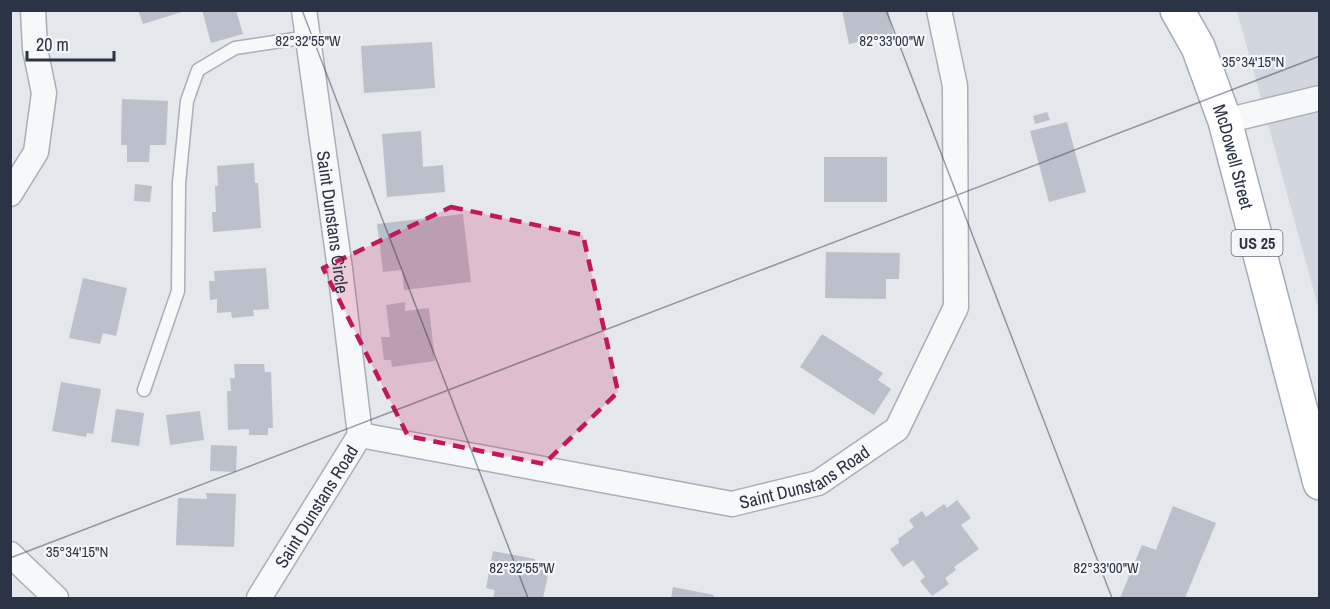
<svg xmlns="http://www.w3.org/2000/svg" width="1330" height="609" font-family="'Archivo Narrow',sans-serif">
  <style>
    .built { fill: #d2d6de }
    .building { fill: #bbc0ca }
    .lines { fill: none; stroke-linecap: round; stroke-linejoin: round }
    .lane-casing { stroke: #a9aeb7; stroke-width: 15 }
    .street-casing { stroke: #a9aeb7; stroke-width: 27 }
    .primary-casing { stroke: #a3abb8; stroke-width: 36 }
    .lane { stroke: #f7f8fa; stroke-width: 12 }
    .street { stroke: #f7f8fa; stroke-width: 24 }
    .primary { stroke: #fff; stroke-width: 33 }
    .marked { fill: #c2185b; fill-opacity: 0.2; stroke: #c2185b; stroke-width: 4.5; stroke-dasharray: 12 8; stroke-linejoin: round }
    .ticks { fill: none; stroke: #2b3445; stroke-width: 1.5; stroke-opacity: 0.45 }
    .labels { text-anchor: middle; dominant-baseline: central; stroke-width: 4.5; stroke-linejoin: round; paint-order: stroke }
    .shield { fill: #f4f6f9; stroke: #676e7b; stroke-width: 1.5 }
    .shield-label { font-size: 16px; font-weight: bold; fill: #2b3445 }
    .street-label { font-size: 18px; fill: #2b3445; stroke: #f4f6f9 }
    .ticks-label { font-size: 15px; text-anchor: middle; fill: #2b3445; stroke: #f4f6f9; stroke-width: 4.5; stroke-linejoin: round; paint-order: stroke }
  </style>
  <rect width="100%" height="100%" fill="#e4e7ec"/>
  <!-- built -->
  <polygon class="built" points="1237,11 1319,11 1319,310"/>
  <!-- building -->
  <g class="building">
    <polygon points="138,10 184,10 185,11 143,24"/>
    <polygon points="202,10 236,10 243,34 211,43"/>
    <polygon points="842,10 888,10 893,34 849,44"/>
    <polygon points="432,42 435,88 364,93 361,46"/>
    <polygon points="122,99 168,101 166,145 150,145 149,162 127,162 127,145 121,145"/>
    <polygon points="1047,112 1050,120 1035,124 1033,116"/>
    <polygon points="1067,122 1086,192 1049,202 1030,131"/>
    <polygon points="421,131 423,167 443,165 445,192 387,197 382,134"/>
    <rect x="824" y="157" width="63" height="45"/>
    <polygon points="254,163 255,183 258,183 261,228 213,232 212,212 216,212 215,186 218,186 217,166"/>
    <polygon points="135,184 152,186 150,202 134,201"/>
    <polygon points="463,214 471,282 404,290 402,270 383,272 377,224"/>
    <polygon points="826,252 900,253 899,279 886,279 886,299 825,298"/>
    <polygon points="266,268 269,309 253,310 254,316 232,318 231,312 217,313 217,299 210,300 209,281 215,281 214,271"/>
    <polygon points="83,278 127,288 116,336 103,333 100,344 69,338"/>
    <polygon points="405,302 405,311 429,308 435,361 392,367 391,360 384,360 381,337 390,337 386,305"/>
    <polygon points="822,334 883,373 878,380 891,389 874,415 800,367"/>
    <polygon points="234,364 264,364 265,372 271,372 273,428 268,428 268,435 249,435 249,429 228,430 227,391 231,391 230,378 235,378"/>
    <polygon points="61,382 101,389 93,434 87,433 86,437 52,431"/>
    <polygon points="116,409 144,413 139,446 111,442"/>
    <polygon points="200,411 204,440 170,445 166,415"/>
    <polygon points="211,445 237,446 236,472 210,471"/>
    <polygon points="206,493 236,494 234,547 176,545 178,498 207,499"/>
    <polygon points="957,500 971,518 961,525 979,549 954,567 956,570 945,578 949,584 932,596 920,581 925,577 913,560 903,567 890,549 899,543 898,539 914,527 909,520 922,511 926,517 944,504 947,508"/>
    <polygon points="1173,506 1216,523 1185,598 1120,598 1142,545 1156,550"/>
    <polygon points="493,551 535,559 534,567 549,570 543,598 493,598 495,590 486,588"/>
    <polygon points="673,587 714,595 713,598 671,598"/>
  </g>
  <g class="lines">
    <defs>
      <polyline id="lane" points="144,390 178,291 179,183 187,101 198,70 235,48 308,37"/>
      <g id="street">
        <path id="s1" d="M304,10l36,259 20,166"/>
        <polyline points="1225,121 1320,98"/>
        <polyline points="10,194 36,152 44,93 35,49 33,10"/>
        <polyline points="10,554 56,598"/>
        <path id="s2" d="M259,598l101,-163 372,69 86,-21 79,-54 59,-122 -1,-221 -16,-76"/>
      </g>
      <g id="primary">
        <path id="s3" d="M1177,10l21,37 27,74 95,362"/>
      </g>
    </defs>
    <!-- lane casing -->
    <use href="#lane" class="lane-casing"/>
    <!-- street casing -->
    <use href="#street" class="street-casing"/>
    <!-- primary casing -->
    <use href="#primary" class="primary-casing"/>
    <!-- lane -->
    <use href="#lane" class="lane"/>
    <!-- street -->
    <use href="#street" class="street"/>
    <!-- primary -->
    <use href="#primary" class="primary"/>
  </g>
  <!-- marked area -->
  <path class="marked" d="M451,207l132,28 35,157 -74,72 -136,-28 -85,-168z"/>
  <!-- ticks -->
  <path class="ticks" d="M302,10l226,588M886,10l226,588M10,558l1310,-502"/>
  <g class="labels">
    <!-- shield labels -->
    <rect class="shield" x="1231.5" y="230" width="51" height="26" rx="4.5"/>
    <g class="shield-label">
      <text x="1257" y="243">US 25</text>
    </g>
    <!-- street labels -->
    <g class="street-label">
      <text stroke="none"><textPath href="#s3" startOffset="158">McDowell Street</textPath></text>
      <text stroke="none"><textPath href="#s1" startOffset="214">Saint Dunstans Circle</textPath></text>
      <text stroke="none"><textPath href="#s2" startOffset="648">Saint Dunstans Road</textPath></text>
      <text stroke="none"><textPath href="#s2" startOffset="108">Saint Dunstans Road</textPath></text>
    </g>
  </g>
  <g class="ticks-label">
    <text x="308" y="46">82°32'55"W</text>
    <text x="892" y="46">82°33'00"W</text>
    <text x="1253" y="67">35°34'15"N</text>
    <text x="77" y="557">35°34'15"N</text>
    <text x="522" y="573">82°32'55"W</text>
    <text x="1106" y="573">82°33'00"W</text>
  </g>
  <!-- border -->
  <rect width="1330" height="609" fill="none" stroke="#2b3445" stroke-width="24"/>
  <!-- scale -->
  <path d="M27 51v9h87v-9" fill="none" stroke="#2b3445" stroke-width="3"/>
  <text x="36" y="51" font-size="18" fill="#2b3445" stroke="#f4f6f9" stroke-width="4.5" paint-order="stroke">20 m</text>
</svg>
